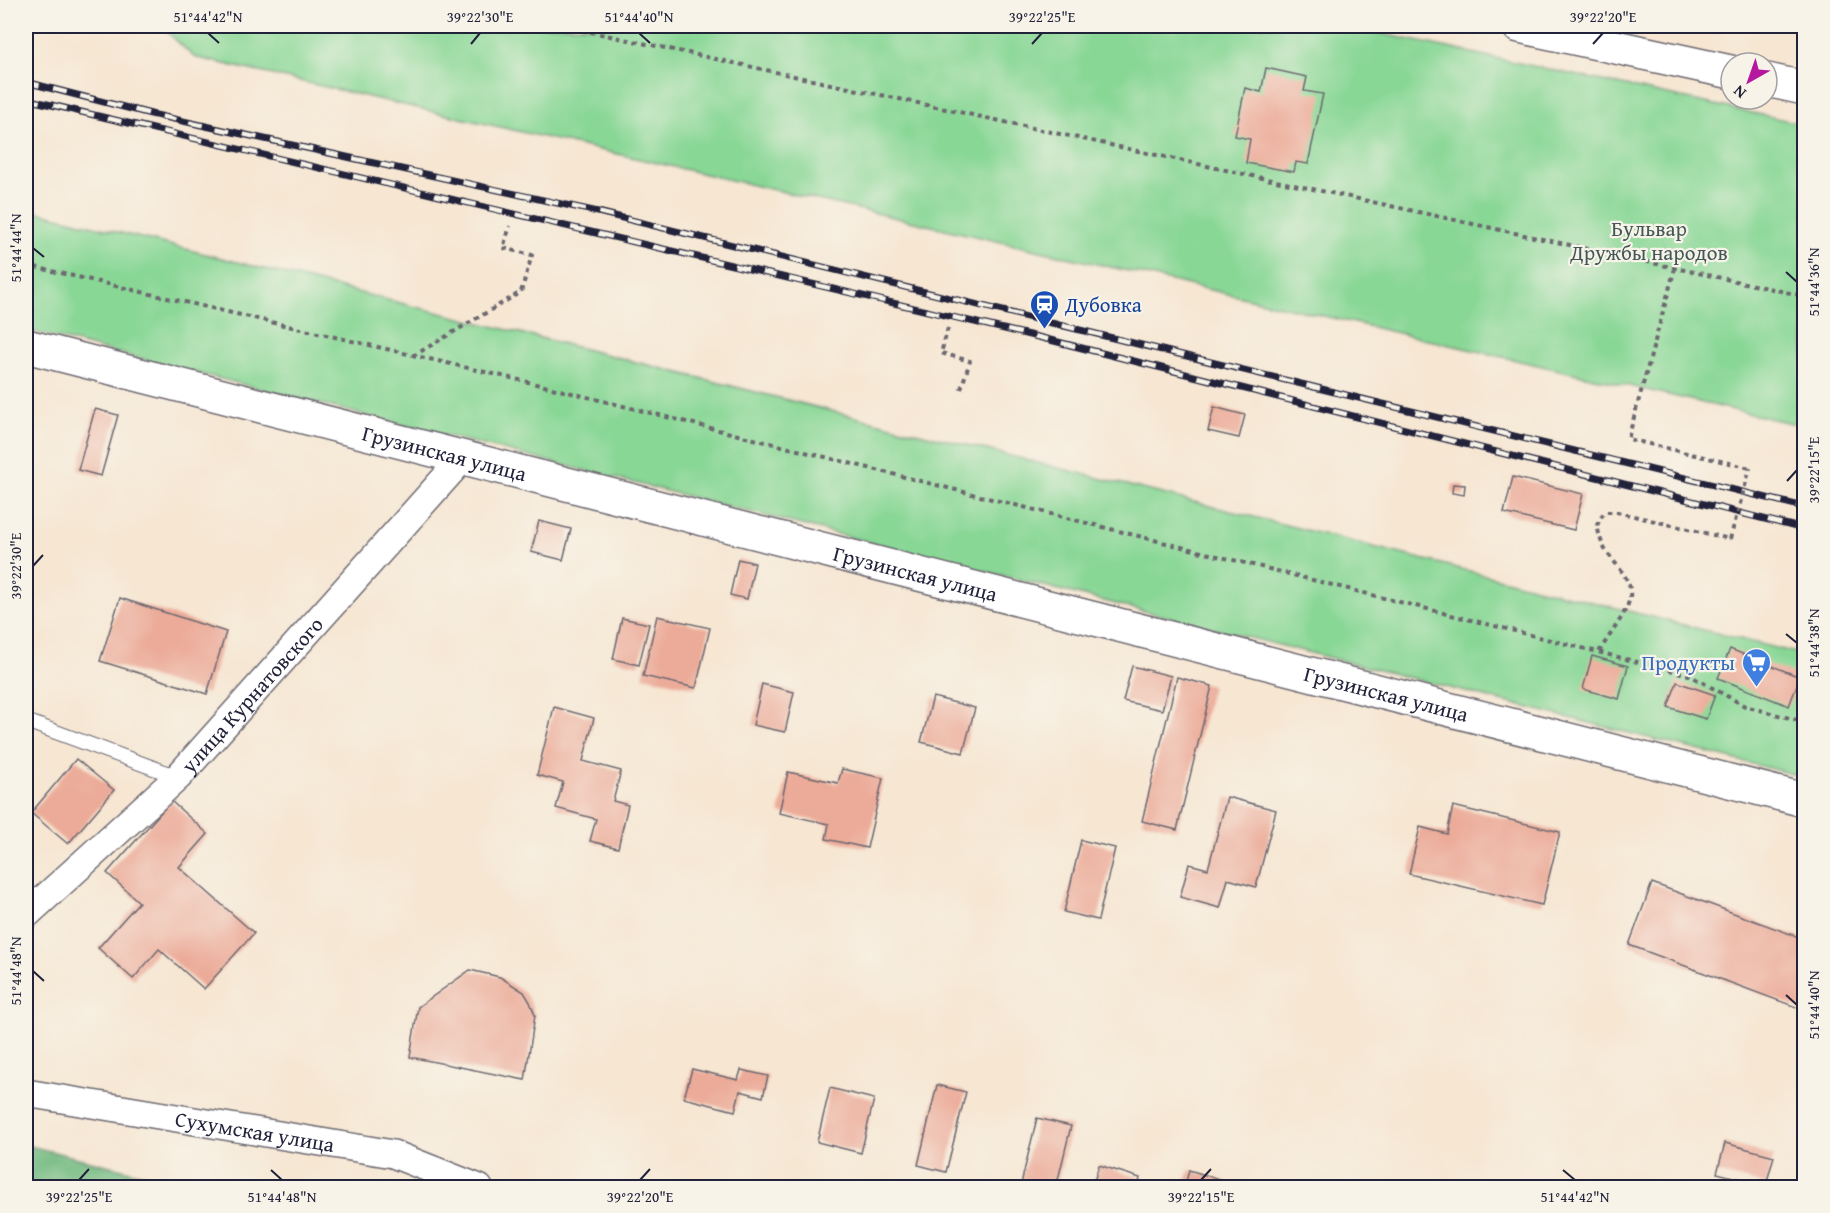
<svg xmlns="http://www.w3.org/2000/svg" width="1830" height="1213" font-family="'Gentium Book Plus',serif">
  <style>
    .green { fill: #88d795; stroke: #557c68; stroke-width: 1.5 }
    .forest { fill: #6eb87e; stroke: #486d5c; stroke-width: 1.5 }
    .building { fill: #ecab99 }
    .lines { fill: none; stroke-linecap: round; stroke-linejoin: round }
    .lane-casing { stroke: #6c6770; stroke-width: 16 }
    .street-casing { stroke: #6c6770; stroke-width: 30 }
    .secondary-casing { stroke: #6c6770; stroke-width: 36 }
    .path { stroke: #6c6770; stroke-width: 4; stroke-dasharray: 4.5 4.5; stroke-linecap: butt }
    .lane { stroke: #fff; stroke-width: 14 }
    .street { stroke: #fff; stroke-width: 27 }
    .secondary { stroke: #fff; stroke-width: 33 }
    .rail-casing { stroke: #22223b; stroke-width: 7 }
    .rail { stroke: #f7f3e8; stroke-width: 4.5; stroke-dasharray: 14; stroke-linecap: butt }
    .path-bridge { stroke: #6c6770; stroke-width: 4; stroke-dasharray: 4.5 4.5; stroke-linecap: butt }
    .ticks { fill: none; stroke: #22223b; stroke-width: 2 }
    .labels { text-anchor: middle; dominant-baseline: central; stroke-width: 4.5; stroke-linejoin: round; paint-order: stroke }
    .park-label { font-size: 21px; fill: #415856; stroke: #f7f3e8 }
    .transit-label { font-size: 21px; fill: #164399; stroke: #f7f3e8; text-anchor: start }
    .street-label { font-size: 21px; fill: #22223b; stroke: #f7f3e8 }
    .shop-label { font-size: 21px; fill: #366cbe; stroke: #f7f3e8; text-anchor: end }
    .neatline { fill: none; stroke: #22223b; stroke-width: 2 }
    .ticks-label { font-size: 15px; text-anchor: middle; fill: #22223b }
  </style>
  <rect width="100%" height="100%" fill="#f7f3e8"/>
  <filter id="ink" filterUnits="userSpaceOnUse"><feTurbulence type="fractalNoise" baseFrequency=".0167" numOctaves="2"/><feDisplacementMap in="SourceGraphic" scale="12" xChannelSelector="R" yChannelSelector="G"/><feConvolveMatrix kernelMatrix="1 2 1 2 8 2 1 2 1" color-interpolation-filters="sRGB"/></filter>
  <filter id="wash" filterUnits="userSpaceOnUse"><feTurbulence type="fractalNoise" baseFrequency=".008" numOctaves="4" result="noise"/><feDisplacementMap in="SourceGraphic" scale="24" xChannelSelector="R" yChannelSelector="G"/><feGaussianBlur stdDeviation="1.35" result="paint"/><feColorMatrix in="noise" values="0 0 0 0 0 0 0 0 0 0 0 0 0 0 0 0 0 1.4 0 .05"/><feComposite in="paint" operator="in"/></filter>
  <g filter="url(#wash)">
    <rect width="100%" height="100%" fill="#f6e6d2"/>
    <!-- green -->
    <g class="green">
      <polygon points="161,26 1346,26 1804,124 1804,426 194,57"/>
      <polygon points="26,209 1804,655 1804,777 26,330"/>
    </g>
    <!-- forest -->
    <polygon class="forest" points="26,1145 195,1187 26,1187"/>
    <g id="blocks">
      <!-- building -->
      <g class="building">
        <polygon points="1266,68 1307,77 1304,91 1323,94 1308,164 1296,162 1294,172 1246,163 1250,139 1235,136 1245,88 1261,92"/>
        <polygon points="1214,407 1245,415 1239,438 1208,431"/>
        <polygon points="95,409 118,415 101,476 78,470"/>
        <polygon points="1513,477 1583,494 1574,530 1504,513"/>
        <polygon points="1453,484 1465,485 1464,495 1452,493"/>
        <polygon points="539,521 571,529 563,560 531,552"/>
        <polygon points="738,559 755,563 747,599 730,595"/>
        <polygon points="120,598 226,632 207,694 100,661"/>
        <polygon points="657,616 710,628 696,688 643,676"/>
        <polygon points="622,618 649,624 639,665 613,659"/>
        <polygon points="1730,649 1800,677 1789,706 1718,678"/>
        <polygon points="1592,656 1628,666 1619,699 1583,689"/>
        <polygon points="1132,666 1171,676 1162,710 1123,701"/>
        <polygon points="1177,677 1212,686 1177,830 1142,821"/>
        <polygon points="1677,682 1715,695 1706,719 1668,707"/>
        <polygon points="762,684 794,692 785,732 753,725"/>
        <polygon points="933,697 975,708 963,753 921,742"/>
        <polygon points="554,707 594,718 583,761 621,771 613,801 628,805 618,848 590,841 596,819 556,808 563,782 537,775"/>
        <polygon points="76,759 114,790 68,844 31,813"/>
        <polygon points="842,769 883,778 867,848 826,839 829,824 779,813 788,772 838,783"/>
        <polygon points="1227,797 1276,810 1256,887 1228,879 1220,908 1180,897 1189,864 1208,869"/>
        <polygon points="171,801 208,834 179,867 254,933 204,989 159,949 133,979 98,948 139,902 107,873"/>
        <polygon points="1453,806 1560,832 1542,905 1409,874 1420,827 1447,834"/>
        <polygon points="1081,840 1115,848 1098,920 1064,912"/>
        <polygon points="1652,883 1804,939 1804,1010 1629,945"/>
        <polygon points="470,970 500,977 524,992 530,1002 535,1015 525,1080 410,1057 418,1007"/>
        <polygon points="692,1069 738,1080 741,1070 768,1076 763,1097 740,1091 735,1111 684,1098"/>
        <polygon points="937,1085 966,1092 946,1172 918,1165"/>
        <polygon points="830,1088 874,1099 861,1153 817,1142"/>
        <polygon points="1037,1118 1071,1126 1056,1188 1020,1188"/>
        <polygon points="1725,1143 1774,1156 1766,1185 1717,1173"/>
        <polygon points="1099,1165 1140,1178 1138,1188 1092,1188"/>
        <polygon points="1189,1170 1225,1181 1223,1188 1170,1188 1171,1183 1185,1186"/>
      </g>
    </g>
  </g>
  <g filter="url(#ink)">
    <use href="#blocks" fill-opacity="0" stroke="#6c6770" stroke-width="1.5"/>
    <g class="lines">
      <defs>
        <polyline id="lane" points="26,721 178,777"/>
        <g id="street">
          <path id="s1" d="M26,915l152,-138 285,-319"/>
          <path id="s2" d="M26,1093l367,61 86,34"/>
        </g>
        <g id="secondary">
          <polyline points="1519,26 1731,72"/>
          <polyline points="1767,80 1804,88"/>
          <path id="s3" d="M26,346l1778,454"/>
        </g>
      </defs>
      <!-- lane casing -->
      <use href="#lane" class="lane-casing"/>
      <!-- street casing -->
      <use href="#street" class="street-casing"/>
      <!-- secondary casing -->
      <use href="#secondary" class="secondary-casing"/>
      <!-- path -->
      <g class="path">
        <polyline points="564,26 1804,296"/>
        <polyline points="26,265 528,382 1689,675 1745,706 1804,722"/>
        <polyline points="1675,268 1628,439 1750,468"/>
        <polyline points="948,328 941,353 970,361 960,392"/>
        <polyline points="413,356 521,292 532,255 503,248 510,226"/>
        <path d="M1599,652c9,-15 22,-31 29,-48 9,-21 -11,-37 -22,-53 -5,-8 -7,-17 -9,-26l7,-13h13l113,27"/>
      </g>
      <!-- lane -->
      <use href="#lane" class="lane"/>
      <!-- street -->
      <use href="#street" class="street"/>
      <!-- secondary -->
      <use href="#secondary" class="secondary"/>
      <defs>
        <g id="rail">
          <polyline points="26,82 151,114 598,212 1804,507"/>
          <polyline points="26,99 1042,338 1804,529"/>
        </g>
      </defs>
      <!-- rail casing -->
      <use href="#rail" class="rail-casing"/>
      <!-- rail -->
      <use href="#rail" class="rail"/>
      <!-- path-bridge -->
      <polyline class="path-bridge" points="1730,539 1750,468"/>
    </g>
  </g>
  <!-- ticks -->
  <path class="ticks" d="M208,33l11,10M639,33l11,10M471,44l9,-11M1032,44l10,-11M1593,44l10,-11M33,248l11,9M1786,272l11,10M1787,481l10,-11M33,566l10,-11M1786,634l11,9M33,971l11,10M1786,995l11,10M271,1170l11,10M1563,1170l12,10M79,1180l10,-11M640,1180l10,-11M1201,1180l10,-11"/>
  <!-- icons -->
  <defs>
    <symbol id="station-pin" viewBox="-11 -11 22 30"><path d="M0 17L-7.5 6A9.5 9.5 0 1 1 7.5 6Z" fill="#1a4fb4" stroke="#f7f3e8"/><path d="M-3-6H3Q5-6 5-4V2Q5 4 3 4L4.5 6H3L1.5 4h-3L-3 6H-4.5L-3 4Q-5 4-5 2V-4Q-5-6-3-6ZM-3.5-4v3h7v-3ZM-3.5 1v1.5H-2V1ZM2 1v1.5H3.5V1Z" fill="#fff"/></symbol>
    <symbol id="supermarket-pin" viewBox="-11 -11 22 30"><path d="M0 17L-7.5 6A9.5 9.5 0 1 1 7.5 6Z" fill="#3f7fe0" stroke="#f7f3e8"/><path d="M-6-5.5h2.5l.6 2H6L4.5 2H-2.5L-4.4-4H-6ZM-1.5 3.2a1.3 1.3 0 1 0 .1 0ZM3 3.2a1.3 1.3 0 1 0 .1 0Z" fill="#fff"/></symbol>
  </defs>
  <g fill-rule="evenodd">
    <use href="#station-pin" x="1028" y="288" width="33" height="45"/>
    <use href="#supermarket-pin" x="1740" y="646" width="33" height="45"/>
  </g>
  <g class="labels">
    <!-- park labels -->
    <g class="park-label">
      <text x="1649" y="228">Бульвар<tspan x="1649" dy="24">Дружбы народов</tspan></text>
    </g>
    <!-- transit labels -->
    <g class="transit-label">
      <text x="1065" y="304">Дубовка</text>
    </g>
    <!-- street labels -->
    <g class="street-label">
      <text stroke="none"><textPath href="#s3" startOffset="432">Грузинская улица</textPath></text>
      <text stroke="none"><textPath href="#s3" startOffset="918">Грузинская улица</textPath></text>
      <text stroke="none"><textPath href="#s3" startOffset="1404">Грузинская улица</textPath></text>
      <text stroke="none"><textPath href="#s1" startOffset="316">улица Курнатовского</textPath></text>
      <text stroke="none"><textPath href="#s2" startOffset="232">Сухумская улица</textPath></text>
    </g>
    <!-- shop labels -->
    <g class="shop-label">
      <text x="1735" y="662">Продукты</text>
    </g>
  </g>
  <!-- margin -->
  <rect width="1830" height="1213" fill="none" stroke="#f7f3e8" stroke-width="66"/>
  <!-- north arrow -->
  <g transform="translate(1749 81) rotate(220)"><circle r="28" fill="#f7f3e8" stroke="#a29fa3" stroke-width="1.5"/>
  <path d="M0-4.5L10 22L0 15L-10 22Z" fill="#b5179e"/>
  <text y="-9" font-size="16" font-weight="bold" text-anchor="middle" fill="#22223b">N</text>
  </g>
  <rect x="33" y="33" width="1764" height="1147" class="neatline"/>
  <g class="ticks-label">
    <text x="208" y="22">51°44'42"N</text>
    <text x="480" y="22">39°22'30"E</text>
    <text x="639" y="22">51°44'40"N</text>
    <text x="1042" y="22">39°22'25"E</text>
    <text x="1603" y="22">39°22'20"E</text>
    <text transform="translate(16 248) rotate(-90)" y="5">51°44'44"N</text>
    <text transform="translate(1814 282) rotate(-90)" y="5">51°44'36"N</text>
    <text transform="translate(1814 470) rotate(-90)" y="5">39°22'15"E</text>
    <text transform="translate(16 566) rotate(-90)" y="5">39°22'30"E</text>
    <text transform="translate(1814 643) rotate(-90)" y="5">51°44'38"N</text>
    <text transform="translate(16 971) rotate(-90)" y="5">51°44'48"N</text>
    <text transform="translate(1814 1005) rotate(-90)" y="5">51°44'40"N</text>
    <text x="79" y="1202">39°22'25"E</text>
    <text x="282" y="1202">51°44'48"N</text>
    <text x="640" y="1202">39°22'20"E</text>
    <text x="1201" y="1202">39°22'15"E</text>
    <text x="1575" y="1202">51°44'42"N</text>
  </g>
</svg>
